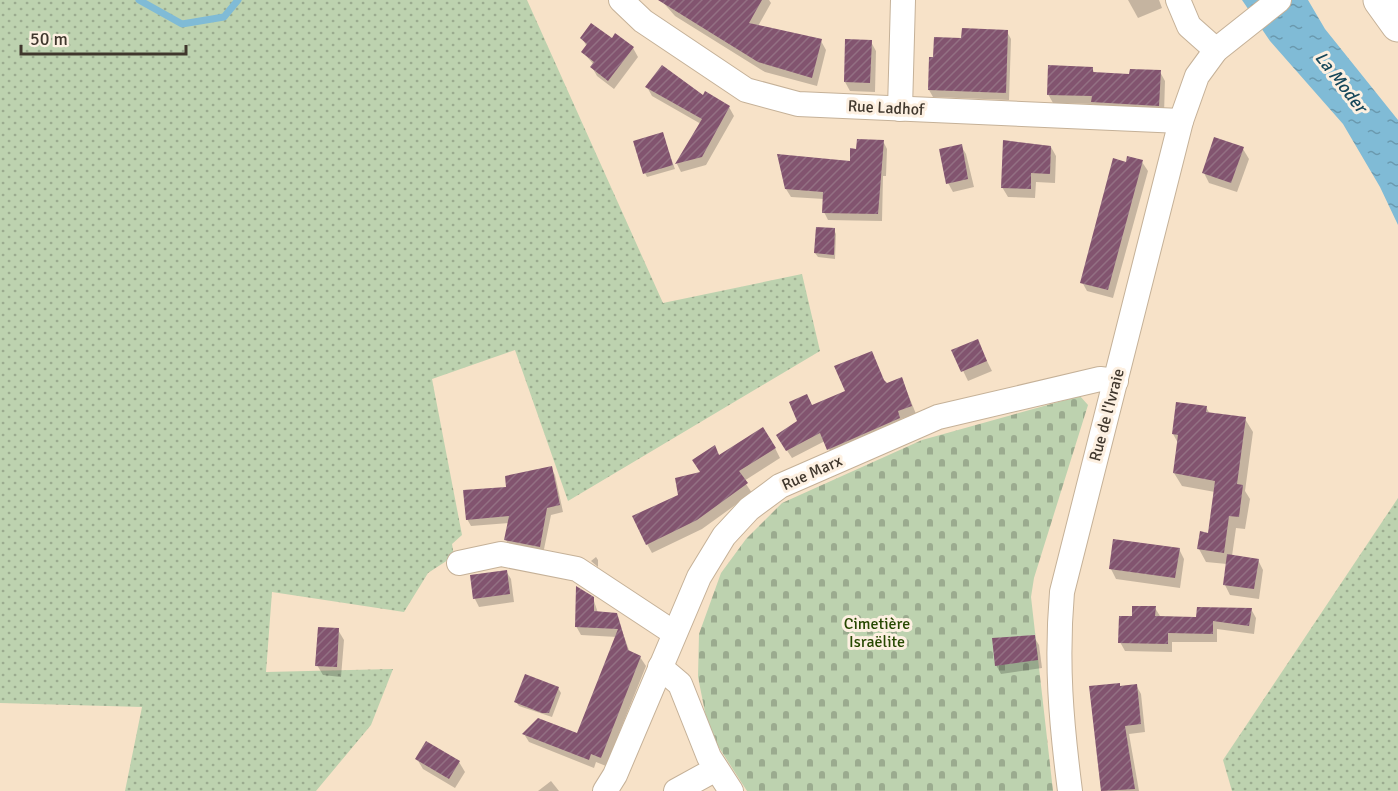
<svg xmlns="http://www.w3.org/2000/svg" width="1398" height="791" font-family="Signika,sans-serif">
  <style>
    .green { fill: url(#green-dots) }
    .cemetery { fill: url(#cemetery-stones) }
    .water { fill: url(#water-ripples) }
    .shadow { fill: #0003 }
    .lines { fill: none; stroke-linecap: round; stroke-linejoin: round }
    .stream { stroke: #80bbd6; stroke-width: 7 }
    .building { fill: url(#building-hatch) }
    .street-casing { stroke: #c5b198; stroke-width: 26 }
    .primary-casing { stroke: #c5b198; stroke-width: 35 }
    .street { stroke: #fff; stroke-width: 24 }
    .primary { stroke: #fff; stroke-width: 33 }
    .labels { text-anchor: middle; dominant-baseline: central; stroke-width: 6; stroke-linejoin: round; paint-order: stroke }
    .street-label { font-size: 16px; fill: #40372d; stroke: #fdf0e1 }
    .park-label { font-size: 16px; fill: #274801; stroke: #fdf0e1 }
    .water-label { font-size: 18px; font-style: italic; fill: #16475a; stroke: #fdf0e1 }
  </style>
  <defs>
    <pattern id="green-dots" width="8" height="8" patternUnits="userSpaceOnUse" patternTransform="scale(1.5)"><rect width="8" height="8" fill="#bdd2af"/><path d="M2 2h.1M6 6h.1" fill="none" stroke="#9bab8f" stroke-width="1.8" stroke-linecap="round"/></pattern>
    <pattern id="cemetery-stones" width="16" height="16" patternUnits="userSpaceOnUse" patternTransform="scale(1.5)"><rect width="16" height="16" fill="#bdd2af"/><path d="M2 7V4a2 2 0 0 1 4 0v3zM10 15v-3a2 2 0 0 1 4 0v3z" fill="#9bab8f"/></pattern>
    <pattern id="water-ripples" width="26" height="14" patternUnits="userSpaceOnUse" patternTransform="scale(1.5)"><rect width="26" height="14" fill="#80bbd6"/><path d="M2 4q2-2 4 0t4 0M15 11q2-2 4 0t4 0" fill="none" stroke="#6a99ae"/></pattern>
    <pattern id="building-hatch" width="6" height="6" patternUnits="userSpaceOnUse" patternTransform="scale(1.5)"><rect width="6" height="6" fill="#82546f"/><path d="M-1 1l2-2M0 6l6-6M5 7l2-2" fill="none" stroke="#937083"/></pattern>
  </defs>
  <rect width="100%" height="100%" fill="#f7e2c8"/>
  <!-- green -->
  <g class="green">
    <polygon points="0,0 527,0 663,303 802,274 820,351 568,501 515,350 432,379 462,535 452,544 454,556 428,573 404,612 272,592 266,672 393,669 371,725 316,791 125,791 142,707 0,703"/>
    <polygon points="1398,498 1398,791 1232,791 1223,760"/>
  </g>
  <!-- cemetery -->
  <polygon class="cemetery" points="1080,396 1088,405 1034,578 1031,597 1053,791 747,791 709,732 698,677 699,634 721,573 746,539 782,503 922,440"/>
  <!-- water -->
  <polygon class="water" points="1242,0 1308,0 1325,29 1398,120 1398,225 1380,187 1343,124 1270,41"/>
  <!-- shadow -->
  <g class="shadow">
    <polygon points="661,0 769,0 771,3 758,26 821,41 826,50 817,86 765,72 675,16"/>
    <polygon points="1128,0 1159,0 1162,8 1138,18"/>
    <polygon points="1007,32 1011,39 1009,100 933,97 929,90 934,58 962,39"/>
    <polygon points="582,38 612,40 633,48 638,57 614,89 597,76 592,67 594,65 583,52 587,47"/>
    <polygon points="871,42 876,51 875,92 850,91 845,82"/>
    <polygon points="1092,68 1095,74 1131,75 1160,72 1165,81 1164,114 1098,110 1094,104 1053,103 1048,94"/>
    <polygon points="647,87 704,97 729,107 734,116 706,165 681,172 677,164 701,124 652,96"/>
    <polygon points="662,133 675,169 647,177 645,173"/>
    <polygon points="883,141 887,149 886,176 883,176 882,221 828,220 824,212 824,199 791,197 786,189 851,163 858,150"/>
    <polygon points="1005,142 1051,147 1056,156 1055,183 1036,182 1035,198 1008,197 1002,187"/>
    <polygon points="961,146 966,154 974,187 953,192 948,183"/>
    <polygon points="1243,149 1249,159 1237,192 1209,183 1204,173"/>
    <polygon points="1142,162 1148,171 1113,298 1087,291 1082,282 1127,163"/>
    <polygon points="834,230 836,234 835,259 818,257 815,253"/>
    <polygon points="977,341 992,371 968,381 953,350"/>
    <polygon points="902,379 916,414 901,419 903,426 833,457 825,441 792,458 782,443 812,407"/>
    <polygon points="1206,407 1210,414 1245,419 1253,432 1245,491 1250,499 1245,529 1236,528 1232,556 1258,560 1263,570 1259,599 1230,595 1225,585 1227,564 1206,562 1199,549 1209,534 1215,492 1182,486 1174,473 1178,443 1173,434"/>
    <polygon points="714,447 720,457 775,448 780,458 744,481 752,493 702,529 652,553 647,544 680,496 702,473"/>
    <polygon points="551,468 555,475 563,512 551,515 543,554 510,547 506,540 509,523 471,526 467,519 508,488"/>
    <polygon points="1179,549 1184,559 1180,588 1116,579 1111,569"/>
    <polygon points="596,557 598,560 598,567 591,561"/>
    <polygon points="506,571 511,579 514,602 479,607 475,599 471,577"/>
    <polygon points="593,598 598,613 616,614 630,653 640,657 646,666 606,766 596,762 594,768 529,742 524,734 578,734 617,637 581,635 576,626"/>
    <polygon points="1155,608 1160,616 1197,618 1251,609 1256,618 1254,634 1217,629 1217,642 1172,642 1172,652 1125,651 1120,642 1133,617"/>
    <polygon points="338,630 344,640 341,677 323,675 317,665"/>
    <polygon points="1034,637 1039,645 1042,668 1001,674 996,665"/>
    <polygon points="1136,685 1141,694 1145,732 1129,734 1139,791 1103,791 1090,688"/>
    <polygon points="558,688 561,693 552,717 519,706 516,702"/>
    <polygon points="417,759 459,762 465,772 455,788 423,769"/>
    <polygon points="551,781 559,791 538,791"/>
  </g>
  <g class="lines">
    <!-- stream -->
    <polyline class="stream" points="139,0 182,24 224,17 238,0"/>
  </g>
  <!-- building -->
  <g class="building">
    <polygon points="658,0 762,0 749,23 822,39 812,78 758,62"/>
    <polygon points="591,23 612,38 615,33 634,47 608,81 590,67 594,62 581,52 587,44 580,38"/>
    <polygon points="962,28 1008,30 1006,93 928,90 929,57 933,57 934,37 961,38"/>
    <polygon points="845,39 872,40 870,83 844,82"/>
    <polygon points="662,65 703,95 705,91 730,106 702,157 675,164 702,119 645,87"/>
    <polygon points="1048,65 1093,67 1093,72 1129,74 1130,69 1161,70 1159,106 1091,102 1092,96 1047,95"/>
    <polygon points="663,132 673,165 643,174 633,141"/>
    <polygon points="1214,137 1244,147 1231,183 1202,173"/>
    <polygon points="857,139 884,140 878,214 822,213 823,192 785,189 777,154 850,161 850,148 856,149"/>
    <polygon points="1003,140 1051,146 1050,174 1031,173 1031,189 1001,188"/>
    <polygon points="962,144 968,179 946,184 939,149"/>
    <polygon points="1127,156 1143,160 1108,290 1080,283 1113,158 1126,162"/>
    <polygon points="816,227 835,228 834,255 814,253"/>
    <polygon points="978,339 987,361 961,372 951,350"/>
    <polygon points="872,351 884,380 887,383 902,377 912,406 898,411 900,418 827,450 820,433 786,451 776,435 797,421 789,402 807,394 812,405 845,391 834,366"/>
    <polygon points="1176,402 1207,406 1206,412 1246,417 1237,484 1243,485 1239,517 1229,516 1224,553 1197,549 1200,531 1208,533 1215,481 1173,473 1178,435 1172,434"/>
    <polygon points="763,427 776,448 739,471 748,483 697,520 646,545 632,516 678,495 675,478 700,472 692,460 715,445 719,455"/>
    <polygon points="552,466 560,505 547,508 540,547 504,540 509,516 466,520 463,490 506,487 505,476"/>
    <polygon points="1113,539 1180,548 1175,578 1109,569"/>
    <polygon points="1227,554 1259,559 1254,589 1223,585"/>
    <polygon points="507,570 510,594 473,599 470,575"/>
    <polygon points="576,586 594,597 594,611 617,613 628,650 641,656 601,758 591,754 589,760 522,734 538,718 577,733 618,629 575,627"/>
    <polygon points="1132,606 1156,606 1155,616 1196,617 1197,607 1252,608 1249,626 1213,621 1213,634 1168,633 1168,644 1118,643 1119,616 1132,616"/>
    <polygon points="318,627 339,628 337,667 315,666"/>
    <polygon points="1035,635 1038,660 995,666 992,638"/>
    <polygon points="525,674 559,687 549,713 542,713 514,702"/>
    <polygon points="1120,683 1120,686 1137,684 1141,724 1125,726 1135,789 1101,791 1089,686"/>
    <polygon points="426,741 460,761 449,779 415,759"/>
  </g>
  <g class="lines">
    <defs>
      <g id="street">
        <polyline points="621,0 643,21 746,90 798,104 1181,121"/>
        <polyline points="1178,0 1189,26 1216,50"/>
        <polyline points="900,109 903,0"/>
        <polyline points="459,563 501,554 577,569 674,633"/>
        <polyline points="660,667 680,684 709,757 731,791"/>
        <polyline points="605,791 615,775 699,577 724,536 749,509 780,486 938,417 1100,379 1116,381"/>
        <polyline points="676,791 716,769"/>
        <path d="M1070,791c-9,-70 -14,-129 -8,-199l119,-471 16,-45 19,-26 63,-50"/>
      </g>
      <polyline id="primary" points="1380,0 1398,25"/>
    </defs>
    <!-- street casing -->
    <use href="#street" class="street-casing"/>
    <!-- primary casing -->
    <use href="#primary" class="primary-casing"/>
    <!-- street -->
    <use href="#street" class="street"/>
    <!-- primary -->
    <use href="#primary" class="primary"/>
  </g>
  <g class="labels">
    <!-- street labels -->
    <g class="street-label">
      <text transform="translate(886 108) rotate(3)">Rue Ladhof</text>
      <text transform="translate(1107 415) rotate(-75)">Rue de l'Ivraie</text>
      <text transform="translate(812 473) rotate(-24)">Rue Marx</text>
    </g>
    <!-- park labels -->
    <g class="park-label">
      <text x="877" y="624">Cimetière<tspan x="877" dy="18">Israëlite</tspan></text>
    </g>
    <!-- water labels -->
    <g class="water-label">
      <text transform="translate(1341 82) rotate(52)">La Moder</text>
    </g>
  </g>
  <!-- scale -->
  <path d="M21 45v9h165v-9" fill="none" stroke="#40372d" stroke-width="3"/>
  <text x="30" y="45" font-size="18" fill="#40372d" stroke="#fdf0e1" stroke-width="4.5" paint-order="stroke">50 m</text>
</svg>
